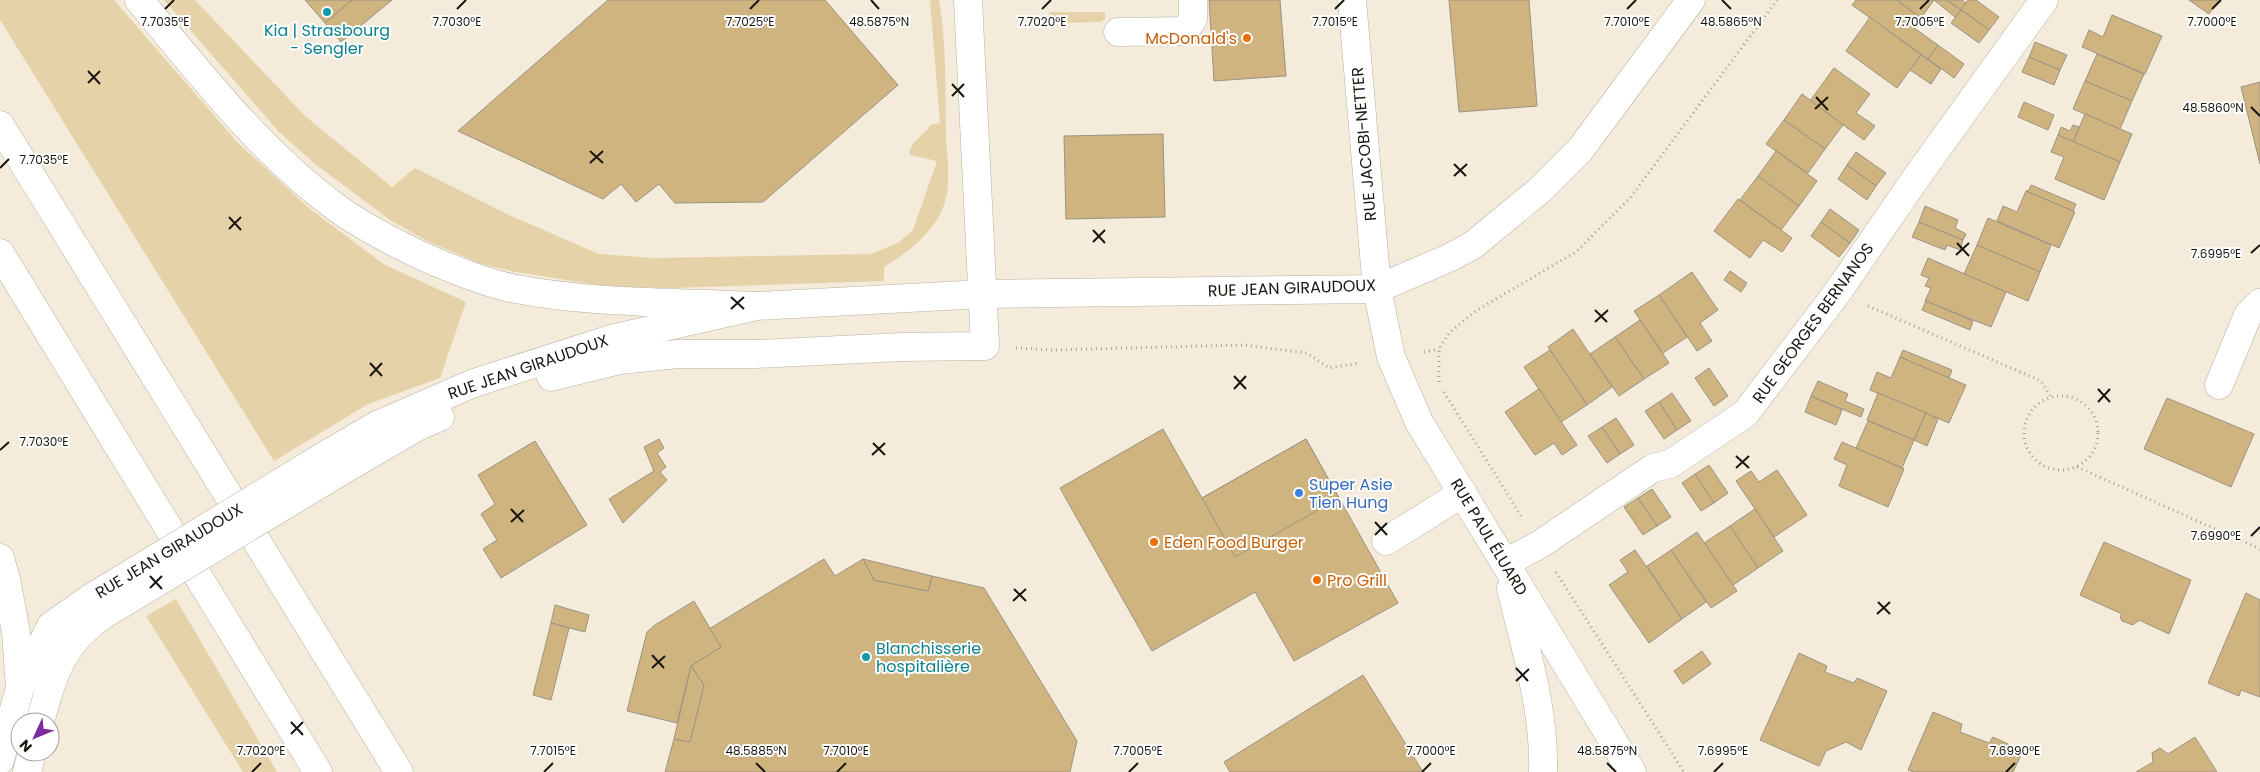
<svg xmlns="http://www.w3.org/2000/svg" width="2260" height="772" font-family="Poppins,sans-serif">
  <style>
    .green { fill: #e6d2a9 }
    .building { fill: #cfb480; stroke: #9b9384 }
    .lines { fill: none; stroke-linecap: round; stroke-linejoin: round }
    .minor-casing { stroke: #b9b1a1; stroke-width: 29 }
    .highway-casing { stroke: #b9b1a1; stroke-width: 29 }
    .path { stroke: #a7a193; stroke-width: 3; stroke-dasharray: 1 4; stroke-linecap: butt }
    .minor { stroke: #fff; stroke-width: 28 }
    .highway { stroke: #fff; stroke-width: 28 }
    .minor-bridge-casing { stroke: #b9b1a1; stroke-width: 29; stroke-linecap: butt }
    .minor-bridge { stroke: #fff; stroke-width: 28 }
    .ticks { fill: none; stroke: #191610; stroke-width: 2 }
    .culture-dot { fill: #0f9aa8; stroke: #fff; stroke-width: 2 }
    .food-dot { fill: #e8710a; stroke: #fff; stroke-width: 2 }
    .shop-dot { fill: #3f7fe0; stroke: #fff; stroke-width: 2 }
    .labels { text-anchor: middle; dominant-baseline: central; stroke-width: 4; stroke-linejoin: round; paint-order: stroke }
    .culture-label { font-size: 16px; fill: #0d838f; stroke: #fff }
    .food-label { font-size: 16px; fill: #c56008; stroke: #fff; text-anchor: start }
    .street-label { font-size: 16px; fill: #191610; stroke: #fff }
    .shop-label { font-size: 16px; fill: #366cbe; stroke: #fff; text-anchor: start }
    .ticks-label { font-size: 12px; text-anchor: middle; fill: #191610; stroke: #fff; stroke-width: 4; stroke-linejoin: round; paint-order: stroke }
  </style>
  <rect width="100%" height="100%" fill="#f4ebda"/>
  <!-- green -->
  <g class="green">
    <polygon points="0,0 114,0 237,142 310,209 385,265 466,302 440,378 368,404 274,461 0,20"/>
    <path d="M164,0h31l110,116 87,71 23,-19 94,47 90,39 55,4 216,-4 28,-11 15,-13 24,-69 -27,-6c-3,-12 15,-19 20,-30l10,-2 -10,-123h9c8,44 6,92 7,137 1,20 5,45 -1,65 -9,29 -36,50 -61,65v14l-213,7 -61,-1 -94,-15 -35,-8 -52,-22 -39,-22 -75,-56 -36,-32z"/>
    <polygon points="1049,12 1105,12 1105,19 1101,22 1056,23 1051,21"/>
    <polygon points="176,599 277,772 243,772 146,616"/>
  </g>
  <!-- building -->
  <g class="building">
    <polygon points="305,0 352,0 325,23"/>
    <polygon points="352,0 392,0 341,42 325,23"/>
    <polygon points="608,0 825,0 898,85 763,202 675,203 659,184 636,202 621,184 603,199 458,131"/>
    <polygon points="1209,0 1280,0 1286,76 1214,81"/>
    <polygon points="1449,0 1529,0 1537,106 1459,112"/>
    <polygon points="1856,0 1897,0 1921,18 1914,28 1938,45 1928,59 1852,5"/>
    <polygon points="1897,0 1934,0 1921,18"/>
    <polygon points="1934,0 1947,0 1961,10 1955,17"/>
    <polygon points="1947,0 1962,0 1966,3 1961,10"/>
    <polygon points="1968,0 1976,0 1999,17 1989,30 1961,10"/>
    <polygon points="2189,0 2219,0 2209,14"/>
    <polygon points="1961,10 1989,30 1979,43 1951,23"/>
    <polygon points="2112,15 2162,36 2145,74 2082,47 2089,30 2103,37"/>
    <polygon points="1870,17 1921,55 1897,88 1846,51"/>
    <polygon points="2035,42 2067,55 2060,70 2029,57"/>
    <polygon points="1938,45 1964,64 1954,78 1928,59"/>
    <polygon points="2097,54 2144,74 2132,101 2085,81"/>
    <polygon points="1921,55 1941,69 1931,84 1910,70"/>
    <polygon points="2029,57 2060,70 2054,85 2022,72"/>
    <polygon points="1834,68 1870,94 1856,113 1875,126 1864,140 1810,101"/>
    <polygon points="2085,81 2132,101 2120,129 2073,109"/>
    <polygon points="2260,82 2260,164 2241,87"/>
    <polygon points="1802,94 1843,125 1825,149 1784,120"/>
    <polygon points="2024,102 2054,115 2048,130 2018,117"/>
    <polygon points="2085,114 2132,134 2120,162 2073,142"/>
    <polygon points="1784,120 1825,149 1808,173 1766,144"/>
    <polygon points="2073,125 2079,127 2073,142 2058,135 2061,127 2070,131"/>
    <polygon points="1163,134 1165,217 1066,219 1064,136"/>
    <polygon points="2058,135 2120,162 2104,200 2055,179 2064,157 2051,152"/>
    <polygon points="1776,151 1817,181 1799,206 1758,176"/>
    <polygon points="1856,152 1886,173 1876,186 1847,165"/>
    <polygon points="1847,165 1876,186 1867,200 1838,179"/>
    <polygon points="1758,176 1799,206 1781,230 1740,200"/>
    <polygon points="2031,185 2076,204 2073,211 2026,191 2029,190"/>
    <polygon points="2026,191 2075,212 2059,248 1997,221 2003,206 2017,212"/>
    <polygon points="1738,199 1792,238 1782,252 1763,240 1750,258 1714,231"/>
    <polygon points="1925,206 1958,220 1955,228 1966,234 1963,240 1919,222"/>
    <polygon points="1830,209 1859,230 1850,243 1821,222"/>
    <polygon points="1988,218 2051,245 2040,272 1977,245"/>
    <polygon points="1821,222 1850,243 1839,257 1811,236"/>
    <polygon points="1919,222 1963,240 1960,250 1947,245 1945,250 1912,237"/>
    <polygon points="1977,245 2040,272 2028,301 1964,274"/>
    <polygon points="1928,258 2006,292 1991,327 1925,301 1931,288 1925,286 1929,278 1921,275"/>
    <polygon points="1730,271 1747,283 1741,292 1724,280"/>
    <polygon points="1692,272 1718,310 1700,323 1712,341 1697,351 1659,295"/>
    <polygon points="1659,295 1687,337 1663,353 1634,311"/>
    <polygon points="1926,301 1973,321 1970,330 1922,310"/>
    <polygon points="1640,320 1669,363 1644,379 1615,337"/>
    <polygon points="1573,329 1612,387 1587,405 1548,347"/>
    <polygon points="1615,337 1644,379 1619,396 1590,354"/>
    <polygon points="1550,350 1587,405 1561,422 1524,367"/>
    <polygon points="1903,350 1952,370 1949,378 1900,357"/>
    <polygon points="1900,357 1966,385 1949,423 1870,390 1877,372 1891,378"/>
    <polygon points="1709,368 1728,396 1714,406 1695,378"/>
    <polygon points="1818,381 1848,394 1845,401 1864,409 1861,417 1811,396"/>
    <polygon points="1539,389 1577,445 1562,455 1554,443 1535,455 1505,412"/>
    <polygon points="1672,393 1691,421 1677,430 1659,402"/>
    <polygon points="1878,393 1926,413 1914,440 1867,420"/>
    <polygon points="1811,396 1842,410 1836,425 1805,412"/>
    <polygon points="2167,398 2254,434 2231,487 2144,449"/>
    <polygon points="1659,402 1677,430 1664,439 1645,411"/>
    <polygon points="1926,413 1938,419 1927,446 1914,440"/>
    <polygon points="1616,418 1634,445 1620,454 1602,427"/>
    <polygon points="1868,421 1914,440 1902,468 1856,448"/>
    <polygon points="1602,427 1620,454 1607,463 1588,436"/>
    <polygon points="1163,429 1202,498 1306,439 1398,603 1294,661 1255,592 1152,651 1060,488"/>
    <polygon points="659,439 664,448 657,453 666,467 660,472 667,480 623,523 609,499 654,471 644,447"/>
    <polygon points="1306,439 1339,498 1235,557 1202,498"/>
    <polygon points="535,441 587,525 501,578 483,549 497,540 481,514 495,504 478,475"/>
    <polygon points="1842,442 1904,469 1888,507 1839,486 1847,465 1834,459"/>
    <polygon points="1709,465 1728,493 1714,503 1695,474"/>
    <polygon points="1777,470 1807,515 1774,537 1736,481 1751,471 1759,482"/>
    <polygon points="1695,474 1714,503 1701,511 1682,483"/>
    <polygon points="1652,489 1671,517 1657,526 1638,498"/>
    <polygon points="1638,498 1657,526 1643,535 1624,507"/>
    <polygon points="1755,509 1783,551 1758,568 1730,526"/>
    <polygon points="1730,526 1758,568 1733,585 1704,543"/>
    <polygon points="1697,532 1737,591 1711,608 1671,550"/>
    <polygon points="2104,542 2191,580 2169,634 2139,620 2133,625 2122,621 2120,617 2122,614 2080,595"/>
    <polygon points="1635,550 1682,619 1649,643 1609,585 1628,572 1620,560"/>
    <polygon points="1671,550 1706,602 1682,619 1647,566"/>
    <polygon points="824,559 835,576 863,559 874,580 928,591 932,576 984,588 1077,741 1070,772 665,772 674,739 690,742 704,685 691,666 721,647 709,629"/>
    <polygon points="863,559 932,576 928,591 874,580"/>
    <polygon points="2246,593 2260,600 2260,697 2241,690 2239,696 2208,683"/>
    <polygon points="694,601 721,647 691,666 677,723 627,711 647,632 655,625"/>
    <polygon points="555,605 589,615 585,632 551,623"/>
    <polygon points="551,623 569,628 551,700 533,695"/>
    <polygon points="1702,651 1711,664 1683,684 1674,671"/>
    <polygon points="1799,653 1827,666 1825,672 1854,683 1857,678 1887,691 1861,750 1846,742 1826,751 1819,766 1760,740"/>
    <polygon points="691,666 704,685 690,742 674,739"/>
    <polygon points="1363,675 1423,772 1230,772 1224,762"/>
    <polygon points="1933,712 1962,724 1960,732 1989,743 1993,737 2023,751 2013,772 1914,772 1908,770"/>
    <polygon points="2195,737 2217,772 2136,772 2153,762 2152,753 2160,748 2168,754"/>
  </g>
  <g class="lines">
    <defs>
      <g id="minor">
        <polyline points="1352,0 1377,289 1391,357 1419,422 1632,772"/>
        <polyline points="1118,32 1185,31 1193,19 1193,0"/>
        <polyline points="551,377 620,360 678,354 755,354 902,347 985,346 968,0"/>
        <polyline points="2219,385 2248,315 2260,303"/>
        <polyline points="329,453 377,425 474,383 611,339 756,306 984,294 1377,289 1451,257 1473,245 1541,189 1580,150 1691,0"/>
        <polyline points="338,473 417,427 440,417"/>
        <polyline points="1386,541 1463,493"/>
        <polyline points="0,558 6,579 16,632 20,688 0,760"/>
        <polyline points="1505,563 1539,545 1653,468 1670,464 1745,414 1837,293 1916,178 2044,0"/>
        <path d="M1511,588c14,60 34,122 32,184"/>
        <polyline points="20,688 51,626 91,598"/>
        <path d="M40,722c13,-46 21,-79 63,-107"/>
        <polyline points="27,772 32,752"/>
      </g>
      <g id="highway">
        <path d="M139,0c61,73 120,151 198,208 26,19 56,34 85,48 29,13 58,25 89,32 80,16 165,14 245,18"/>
        <polyline points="0,125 399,772"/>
        <polyline points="0,253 318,772"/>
      </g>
    </defs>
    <!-- minor casing -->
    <use href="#minor" class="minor-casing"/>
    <!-- highway casing -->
    <use href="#highway" class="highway-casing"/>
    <!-- path -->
    <g class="path">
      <polyline points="1868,306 2041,381 2051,397"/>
      <polyline points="1016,348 1053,350 1242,345 1307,353 1329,368 1359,363"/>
      <polyline points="1424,352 1439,349"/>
      <polyline points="1439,382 1439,349 1449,333 1477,310 1576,252 1630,198 1777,0"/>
      <polyline points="1444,392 1521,516"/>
      <circle cx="2061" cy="433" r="37"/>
      <polyline points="2077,467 2260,549"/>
      <polyline points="1556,572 1684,772"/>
    </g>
    <!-- minor -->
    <use href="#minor" class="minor"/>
    <!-- highway -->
    <use href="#highway" class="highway"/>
    <defs>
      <g id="minor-bridge">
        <polyline points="91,598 329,453"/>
        <polyline points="103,615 338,473"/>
      </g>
    </defs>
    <!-- minor-bridge casing -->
    <use href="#minor-bridge" class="minor-bridge-casing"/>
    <!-- minor-bridge -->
    <use href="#minor-bridge" class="minor-bridge"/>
  </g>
  <!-- ticks -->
  <path class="ticks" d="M871,0l8,9M1722,0l9,9M165,9l9,-9M457,9l9,-9M750,9l9,-9M1042,9l9,-9M1335,9l9,-9M1627,9l9,-9M1920,9l9,-9M2212,9l9,-9M88,71l12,13M88,83l12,-12M952,84l12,13M952,96l12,-12M1816,97l12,13M2251,107l9,9M1815,109l13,-12M590,151l13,12M590,163l13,-12M1454,164l12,12M0,168l9,-9M1454,176l13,-12M229,217l12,13M229,229l12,-12M1093,230l12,13M1093,242l12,-12M1957,243l12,13M2251,253l9,-8M1956,255l13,-12M731,297l13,12M731,309l13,-12M1595,310l12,12M1595,322l13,-12M370,363l12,13M370,376l12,-13M1234,376l12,13M1234,389l12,-13M2098,389l12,13M2098,402l12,-13M873,443l12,12M0,450l9,-8M872,455l13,-12M1736,456l13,12M1736,468l13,-12M511,509l12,13M511,522l13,-12M1375,522l12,13M1375,535l12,-12M2251,536l9,-9M150,576l12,13M150,588l12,-12M1014,589l12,12M1013,601l13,-12M1878,602l12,12M1877,614l13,-12M652,655l12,13M652,668l13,-12M1516,668l12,13M1516,681l13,-12M291,722l12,13M291,734l12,-12M756,763l9,9M1607,763l9,9M252,772l9,-9M544,772l9,-9M837,772l9,-9M1129,772l9,-9M1422,772l9,-9M1714,772l9,-9M2006,772l9,-9"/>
  <!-- markers -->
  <g class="culture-dot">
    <circle cx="327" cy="12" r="5"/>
    <circle cx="866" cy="657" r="5"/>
  </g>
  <g class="food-dot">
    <circle cx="1247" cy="38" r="5"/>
    <circle cx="1154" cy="542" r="5"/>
    <circle cx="1317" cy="580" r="5"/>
  </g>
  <circle class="shop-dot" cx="1299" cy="493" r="5"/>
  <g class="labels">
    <!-- culture labels -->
    <g class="culture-label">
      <text x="327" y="30">Kia | Strasbourg<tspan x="327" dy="18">- Sengler</tspan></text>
      <text x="876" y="648" text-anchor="start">Blanchisserie<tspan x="876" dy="18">hospitalière</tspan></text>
    </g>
    <!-- food labels -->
    <g class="food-label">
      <text x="1237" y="38" text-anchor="end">McDonald's</text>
      <text x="1164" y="542">Eden Food Burger</text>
      <text x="1327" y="580">Pro Grill</text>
    </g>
    <!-- street labels -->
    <g class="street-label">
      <text transform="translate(1364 144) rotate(-95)">RUE JACOBI-NETTER</text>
      <text transform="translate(1292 288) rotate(-2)">RUE JEAN GIRAUDOUX</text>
      <text transform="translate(1813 323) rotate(-54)">RUE GEORGES BERNANOS</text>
      <text transform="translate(528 367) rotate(-19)">RUE JEAN GIRAUDOUX</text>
      <text transform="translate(1489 537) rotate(59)">RUE PAUL ÉLUARD</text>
      <text transform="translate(169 551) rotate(-31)">RUE JEAN GIRAUDOUX</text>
    </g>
    <!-- shop labels -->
    <g class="shop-label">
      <text x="1309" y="484">Super Asie<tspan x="1309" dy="18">Tien Hung</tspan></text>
    </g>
  </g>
  <g class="ticks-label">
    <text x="165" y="26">7.7035°E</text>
    <text x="457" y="26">7.7030°E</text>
    <text x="750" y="26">7.7025°E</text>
    <text x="1042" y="26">7.7020°E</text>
    <text x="1335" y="26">7.7015°E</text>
    <text x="1627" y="26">7.7010°E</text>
    <text x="1920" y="26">7.7005°E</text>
    <text x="2212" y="26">7.7000°E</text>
    <text x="879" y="26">48.5875°N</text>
    <text x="1731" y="26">48.5865°N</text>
    <text x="2213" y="112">48.5860°N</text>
    <text x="44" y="164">7.7035°E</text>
    <text x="2216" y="258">7.6995°E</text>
    <text x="44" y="446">7.7030°E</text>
    <text x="2216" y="540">7.6990°E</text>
    <text x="756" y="755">48.5885°N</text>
    <text x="1607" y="755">48.5875°N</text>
    <text x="261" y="755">7.7020°E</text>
    <text x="553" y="755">7.7015°E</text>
    <text x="846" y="755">7.7010°E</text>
    <text x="1138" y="755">7.7005°E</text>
    <text x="1431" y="755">7.7000°E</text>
    <text x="1723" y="755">7.6995°E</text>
    <text x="2015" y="755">7.6990°E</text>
  </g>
  <!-- north arrow -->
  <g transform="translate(35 737) rotate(226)"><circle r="24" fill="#ffffff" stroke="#a3a29f"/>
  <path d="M0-4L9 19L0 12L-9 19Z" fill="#7c2c9c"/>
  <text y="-8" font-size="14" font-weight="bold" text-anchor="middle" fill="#191610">N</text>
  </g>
</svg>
